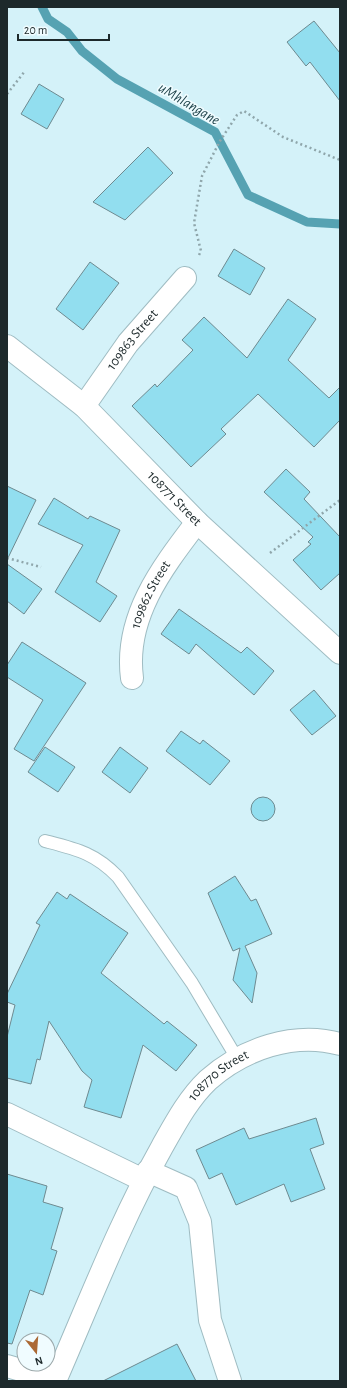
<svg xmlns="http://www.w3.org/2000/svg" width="347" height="1388" font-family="'Alegreya Sans',sans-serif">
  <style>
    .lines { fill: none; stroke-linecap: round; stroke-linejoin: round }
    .stream { stroke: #56a2b2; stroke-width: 9 }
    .building { fill: #92deef; stroke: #6e8a90 }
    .lane-casing { stroke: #9fbcc2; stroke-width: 14 }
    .street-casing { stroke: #9fbcc2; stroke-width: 24 }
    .path { stroke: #8fa6ab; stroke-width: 2.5; stroke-dasharray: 2 3; stroke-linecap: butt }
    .lane { stroke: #fff; stroke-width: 12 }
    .street { stroke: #fff; stroke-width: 22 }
    .labels { text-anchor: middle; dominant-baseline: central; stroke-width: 3; stroke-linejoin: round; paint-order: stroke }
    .street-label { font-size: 14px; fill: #1d292b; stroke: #f0fcff }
    .water-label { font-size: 15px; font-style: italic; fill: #20444c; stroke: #f0fcff }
  </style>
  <rect width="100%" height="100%" fill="#d4f2f9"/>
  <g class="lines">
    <!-- stream -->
    <polyline class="stream" points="42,7 48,19 67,32 82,51 117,79 215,132 248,195 307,222 340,224"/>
  </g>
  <!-- building -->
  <g class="building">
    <polygon points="314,21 340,53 340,101 310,62 306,66 287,42"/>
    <polygon points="39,84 64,99 47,129 21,114"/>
    <polygon points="148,147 173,173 125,220 93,202"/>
    <polygon points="234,249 265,268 250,295 218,276"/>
    <polygon points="90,262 119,283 83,330 56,309"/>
    <polygon points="288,299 316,319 288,360 329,398 340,387 340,420 314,447 258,394 221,429 226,434 191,467 132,406 155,384 157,387 193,350 182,340 204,317 247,358"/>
    <polygon points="286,469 310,492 304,499 340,537 340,573 321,590 293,560 311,544 308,542 313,537 264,492"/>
    <polygon points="7,486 36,500 7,560"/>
    <polygon points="54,498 88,519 90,516 120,530 96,582 117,596 100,622 55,592 83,545 38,524"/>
    <polygon points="7,564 42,589 24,614 7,601"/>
    <polygon points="179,609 241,653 247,647 274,671 254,695 196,644 189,654 161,634"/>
    <polygon points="22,642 86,683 34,761 14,749 43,700 7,677 7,665"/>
    <polygon points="314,690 336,716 312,735 290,710"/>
    <polygon points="181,731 200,744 203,740 230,761 210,785 166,751"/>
    <polygon points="45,747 75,767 58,792 28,772"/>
    <polygon points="120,747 148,768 130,793 102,772"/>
    <circle cx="263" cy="809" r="12"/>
    <polygon points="235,876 251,901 256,899 272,934 245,946 257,973 252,1003 233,980 240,948 233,951 208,893"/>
    <polygon points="57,892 67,899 70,894 128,933 101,973 164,1024 167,1021 197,1045 176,1071 143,1045 121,1118 84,1107 92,1080 82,1071 49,1021 40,1060 37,1059 31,1084 7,1078 7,1037 15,1005 7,1002 7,994 40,925 36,923"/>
    <polygon points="316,1118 324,1144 310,1149 325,1189 291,1202 284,1184 236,1205 222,1173 209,1179 196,1150 244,1128 249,1139"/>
    <polygon points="7,1174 47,1186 43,1202 63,1208 51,1249 57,1251 43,1295 30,1290 12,1344 7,1343"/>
    <polygon points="177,1344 196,1381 103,1381"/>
  </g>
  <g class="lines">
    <defs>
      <path id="lane" d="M45,841c31,8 50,12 73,36l74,106 46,77"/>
      <g id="street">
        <path id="s1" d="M7,346l77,60 113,116 143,131"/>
        <path id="s2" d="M84,406l44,-63 57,-65"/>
        <path id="s3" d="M132,678c-8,-61 30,-110 65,-156"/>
        <polyline points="7,1114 143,1180"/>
        <polyline points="148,1171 186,1188 200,1222 210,1320 230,1381"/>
        <polyline points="7,1366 55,1380"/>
        <path id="s4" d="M55,1381c34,-78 65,-159 107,-234 13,-23 26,-48 46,-67 35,-31 86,-49 132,-36"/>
      </g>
    </defs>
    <!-- lane casing -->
    <use href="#lane" class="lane-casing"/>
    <!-- street casing -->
    <use href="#street" class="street-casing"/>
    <!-- path -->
    <g class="path">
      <polyline points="7,94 25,71"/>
      <polyline points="199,255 201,251 194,223 202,176 220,141 237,115 244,111 283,137 340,160"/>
      <polyline points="270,553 340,500"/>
      <polyline points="7,558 41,567"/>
    </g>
    <!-- lane -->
    <use href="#lane" class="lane"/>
    <!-- street -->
    <use href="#street" class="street"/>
  </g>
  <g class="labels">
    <!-- street labels -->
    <g class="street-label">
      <text stroke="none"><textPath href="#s2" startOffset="82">109863 Street</textPath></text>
      <text stroke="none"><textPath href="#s1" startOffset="227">108771 Street</textPath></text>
      <text stroke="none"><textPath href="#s3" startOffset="87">109862 Street</textPath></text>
      <text stroke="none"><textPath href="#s4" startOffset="350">108770 Street</textPath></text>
    </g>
    <!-- water labels -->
    <g class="water-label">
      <text transform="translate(189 104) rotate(31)">uMhlangane</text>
    </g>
  </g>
  <!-- border -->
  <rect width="347" height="1388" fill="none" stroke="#1d292b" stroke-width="16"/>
  <!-- north arrow -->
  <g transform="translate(36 1352) rotate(163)"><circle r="19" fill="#f0fcff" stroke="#9ca8aa"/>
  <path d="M0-3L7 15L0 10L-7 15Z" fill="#ab6935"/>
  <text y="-6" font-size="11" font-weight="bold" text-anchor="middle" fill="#1d292b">N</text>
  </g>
  <!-- scale -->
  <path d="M18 34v6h91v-6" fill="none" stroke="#1d292b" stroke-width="2"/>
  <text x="24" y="34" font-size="12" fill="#1d292b" stroke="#f0fcff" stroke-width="3" paint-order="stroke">20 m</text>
</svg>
